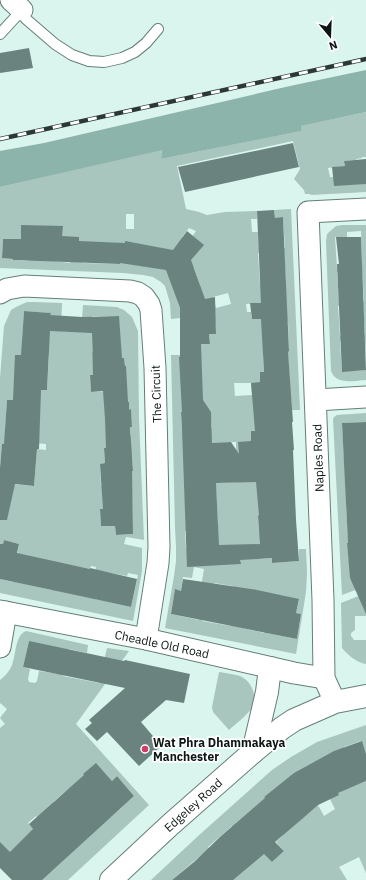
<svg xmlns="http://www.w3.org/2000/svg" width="366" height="880" font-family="'IBM Plex Sans',sans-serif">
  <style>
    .green { fill: #a8c5be; fill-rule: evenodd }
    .forest { fill: #8cb4ab }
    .building { fill: #6b837e; fill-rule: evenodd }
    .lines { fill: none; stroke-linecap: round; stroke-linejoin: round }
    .service-casing { stroke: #667e79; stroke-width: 12 }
    .minor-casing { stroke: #667e79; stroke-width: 23 }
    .secondary-casing { stroke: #667e79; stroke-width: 24 }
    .service { stroke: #fff; stroke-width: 10 }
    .minor { stroke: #fff; stroke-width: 21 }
    .secondary { stroke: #fff; stroke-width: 22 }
    .rail-casing { stroke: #2b3835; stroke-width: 4.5 }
    .rail { stroke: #fff; stroke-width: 3; stroke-dasharray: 9; stroke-linecap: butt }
    .poi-dot { fill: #cd3e65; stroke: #fff; stroke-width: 1.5 }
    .labels { text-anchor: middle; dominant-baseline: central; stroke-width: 3.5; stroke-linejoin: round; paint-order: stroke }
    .street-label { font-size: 12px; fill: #0c1614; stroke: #fff }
    .poi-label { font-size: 12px; font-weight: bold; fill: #0c1614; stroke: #fff; text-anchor: start }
  </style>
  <rect width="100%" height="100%" fill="#daf5ee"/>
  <!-- green -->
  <g class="green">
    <path d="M366,112v45h-4v1l-6,1v1l-12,1 1,5 -17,2 2,9h3l33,7v8l-55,3 -1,-1h-5l-1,-4 -10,-11 6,-10 -7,-28 -116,25 9,43 13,3 8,3 18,-3 32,-1v8h-6l1,13h6l1,17 26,-1 -2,-30h-8l-1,-8 17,-1 9,201h-8l-1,-13 -25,33 -15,1v6l19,78 -12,1 1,15 11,12 -12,1 3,15 11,-1v5l27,-2v-12h7l1,24 -1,19 -10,62 -131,-26 9,-52 2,-15v-14l-1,-19 -4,-173h18l12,-11h9l-1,-10h7v-10l-36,-6 -9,1 -1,-16 -5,-17 -4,-4 -8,-5 -10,-2 -20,-2 -123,-5v-81l162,-38 -1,10 139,-28v-5zM126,214h8v15h-8zM21,225l7,36 -15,-1v-1l-11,-1 1,-19h18zM55,226h5l2,2v8l8,25v2l-17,-2 -1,-32zM189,228l7,3 -7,10 -7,-4zM83,242l37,1v21l-38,-1zM284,251l2,31 -26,2 -2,-31zM194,268l6,17 -6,2 -13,24 -12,-35zM228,293l3,11 -15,4 -3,-11zM261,303l26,14 -35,2 -1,-7h-4l-1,-8zM288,321l1,30 -25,2zM288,355l2,31 -26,-10h-4v-4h4l-1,-16zM234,383h17l1,12 -17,1zM181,412l30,8 1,8 -30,1zM236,442v10l-21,-9zM218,475l19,7 -18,1zM216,487l2,38 -34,-37zM212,530v16l16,-1 -17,2 -25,1 -1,-17zM194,567l10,2 -4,24 4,1 -5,26 -28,-6 4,-24 6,1 2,-14 9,1zM214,583l19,3 -2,14 5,1 -5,25 -29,-5 5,-26h5zM280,595l19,5 -3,13 5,1 -4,25 -30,-6 5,-25zM269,608l-5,25 -29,-7z"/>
    <path d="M342,225h24v130l-1,-16 -25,2 2,30 24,-1v10c-12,1 -30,5 -35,-9l-5,-129 1,-8 9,-8zM361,231l1,36 -25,1 -2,-31h12v-5zM362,270l2,31 -25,1 -2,-30zM363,304l2,31 -25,1 -2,-30z"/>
    <path d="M27,302h6l29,1 -1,28 20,1 2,-27 34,2 7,3 8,7 6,14 1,87 5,122 -18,-3 -2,7 18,4v23l-9,50 -133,-28v-14l13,3 6,-38 -15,-4 -1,4h-3v-61l34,3 3,-37 9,1v-6l-27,-2 -1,3 -16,-1 -2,24v-90l4,-52 7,-16 5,-3zM24,311l26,2v17l-28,14zM92,316h27l-13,35 -14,1zM15,355h34l-2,35h-8zM111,358h13l1,8 -8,25 -26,1 -1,-17h9zM7,400l17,1 -19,31zM129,402v8h2l1,17h-2l1,8 -24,1zM130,447l1,7 1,1 1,16h-1v8l-17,5 -14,1 -1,-21 5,-1 -1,-15zM132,492l1,42 -17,1 -1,-9h-14l-1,-17h7zM58,562l-6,28 -36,-8zM61,563l29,6 1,-3 5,1 -5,31zM101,571l26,5 1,-3 10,2 -7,32 -36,-8z"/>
    <polygon points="366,413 366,422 342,423 344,459 366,502 346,503 348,540 366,542 347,543 351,580 366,586 342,595 333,419 334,417 337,415"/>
    <path d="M366,593v23h-11v14l-4,3v3l3,4h12v24c-9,-1 -18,-9 -24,-16l-1,-45z"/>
    <path d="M26,631l62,14 -1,8 -18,-4 -6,27 36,7 8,-35 22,3 -53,73 73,81 -81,75h-26l-32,-27 -10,-2v-123l5,-4 -5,-6 7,-9 -7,-6v-23c5,-4 9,-8 12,-15 4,-10 3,-30 14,-34zM29,641l30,33 -20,-3 -2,10 -2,2 -6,-1 -1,-3 2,-10 -7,-2zM93,766l8,3 11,12 5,-5 17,20 -23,21 -22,-38 -5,-5zM66,791l-7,17 -6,-6zM36,816l17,19 -20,-6 -5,-6z"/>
    <path d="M219,672c6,1 15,2 21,4 12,5 18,21 12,32 -6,8 -15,15 -23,22l-16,-18 -1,-5z"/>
    <path d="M366,725v29l-5,-13 -17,6 5,41 17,-7v92l-7,-16 -20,10 8,13h-121l-20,-29 -34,29h-21l46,-43 75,-67 19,-13 26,-15zM324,757l6,42 5,10 -11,7 -6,-11 2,-1 -25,-31zM276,788l5,30 -17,-21zM261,802l22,33 -7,7 8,9 -12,11 -36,-39zM232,826l19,19 -24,22 -19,-20z"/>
  </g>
  <!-- forest -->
  <polygon class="forest" points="366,70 366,112 301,126 301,131 161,159 162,150 0,187 0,151 44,143 290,86"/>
  <!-- building -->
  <g class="building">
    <polygon points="29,48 33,68 0,73 0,53"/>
    <polygon points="293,143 299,167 185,192 178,167"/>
    <polygon points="366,159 366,184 334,186 332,167 345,166 344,161"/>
    <path d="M274,210l1,8 8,-1 6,134 -1,1 5,70h-1l2,28h-1l3,70 3,41 -27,2v-5l-32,2 1,4 -54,3 -5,-138 -1,-17h1l-3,-55h1v-49l-14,-38 -46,-7v1l-107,-4v-1l-11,-1 1,-19h18v-14l42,1 -1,10 17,1v4l46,2v-2l48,9 14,-19 17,14 -13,15 14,39 10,-2 1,37h-7l1,10h-9l2,56 8,12 1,31 19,-1 8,12 -1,-12 13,-1v-10h4l-4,-48 9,-1v-10h4l-3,-53h-9l-2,-16h11l-4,-92zM256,482l3,33 -1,1 2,28 -41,1 -3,-62z"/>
    <polygon points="336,237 361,237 366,370 342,372 337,264 339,264"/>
    <polygon points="24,311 51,313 50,315 82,317 119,316 122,358 124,358 125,366 126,366 128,402 129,402 129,410 131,409 132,427 130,427 133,471 132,471 133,534 116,535 115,526 101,526 100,509 103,509 100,464 105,463 104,448 106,448 105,419 103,391 91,392 90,375 93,375 92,333 50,331 47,390 41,390 39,449 37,449 34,486 15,484 7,520 0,520 0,468 2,444 4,444 7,400 13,400 15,355 21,355"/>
    <polygon points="366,422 366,614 350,578 347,543 348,543 342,423"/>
    <polygon points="4,540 19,544 17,553 90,569 90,568 137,579 131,607 85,597 0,579 0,544 3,544"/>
    <polygon points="183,579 257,590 299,599 296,613 301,614 297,639 171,614 175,589 181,591"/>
    <polygon points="29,641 124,661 125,660 190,674 184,703 166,700 141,722 158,742 155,744 159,748 139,766 107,732 97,741 85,729 92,723 89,720 125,688 23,667"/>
    <polygon points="362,741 366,754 366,781 338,793 339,795 318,805 302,819 275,842 284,851 272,862 264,854 233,880 172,880 194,862 221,836 265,798 264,797 294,773 334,751"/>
    <polygon points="96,763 112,781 117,776 134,796 42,880 12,880 0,868 0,842 10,852 33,829 29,824 84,775 83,774"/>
  </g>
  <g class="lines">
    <defs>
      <polyline id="service" points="0,34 22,10 26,19 55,44 72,55 89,61 104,62 122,58 135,52 146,43 158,29"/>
      <g id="minor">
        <polyline points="11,0 22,10"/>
        <polyline points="0,293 7,289 24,286 130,291 138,293 144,297 149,304 151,310 155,368 159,547 158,563 146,639"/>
        <polyline points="316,400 366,397"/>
        <polyline points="0,611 146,639 294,673 324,678"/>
        <polyline points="0,647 6,612"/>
        <polyline points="335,702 324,678 323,600 308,212 366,209"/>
      </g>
      <g id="secondary">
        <polyline points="253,752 267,692 270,668"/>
        <polyline points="111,880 170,825 253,752 282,728 294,720 335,702 366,696"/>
      </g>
    </defs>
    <!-- service casing -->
    <use href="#service" class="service-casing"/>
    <!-- minor casing -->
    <use href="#minor" class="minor-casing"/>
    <!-- secondary casing -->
    <use href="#secondary" class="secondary-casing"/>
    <!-- service -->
    <use href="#service" class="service"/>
    <!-- minor -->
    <use href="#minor" class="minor"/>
    <!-- secondary -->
    <use href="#secondary" class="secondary"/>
    <defs>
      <polyline id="rail" points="0,139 366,59"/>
    </defs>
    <!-- rail casing -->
    <use href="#rail" class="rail-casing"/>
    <!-- rail -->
    <use href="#rail" class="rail"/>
  </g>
  <!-- markers -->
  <circle class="poi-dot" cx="145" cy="749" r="4"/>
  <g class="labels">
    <!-- street labels -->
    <g class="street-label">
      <text transform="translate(156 394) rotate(-92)">The Circuit</text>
      <text transform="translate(318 458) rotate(-92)">Naples Road</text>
      <text transform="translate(162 644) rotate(12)">Cheadle Old Road</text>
      <text transform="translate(193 805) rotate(-42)">Edgeley Road</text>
    </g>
    <!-- poi labels -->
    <g class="poi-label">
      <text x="153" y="742">Wat Phra Dhammakaya<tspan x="153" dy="14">Manchester</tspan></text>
    </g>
  </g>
  <!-- north arrow -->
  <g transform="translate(330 36) rotate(161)" stroke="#ffffff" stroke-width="3" paint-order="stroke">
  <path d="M0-3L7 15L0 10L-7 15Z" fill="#0c1614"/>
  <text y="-6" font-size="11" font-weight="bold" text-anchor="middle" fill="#0c1614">N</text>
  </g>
</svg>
